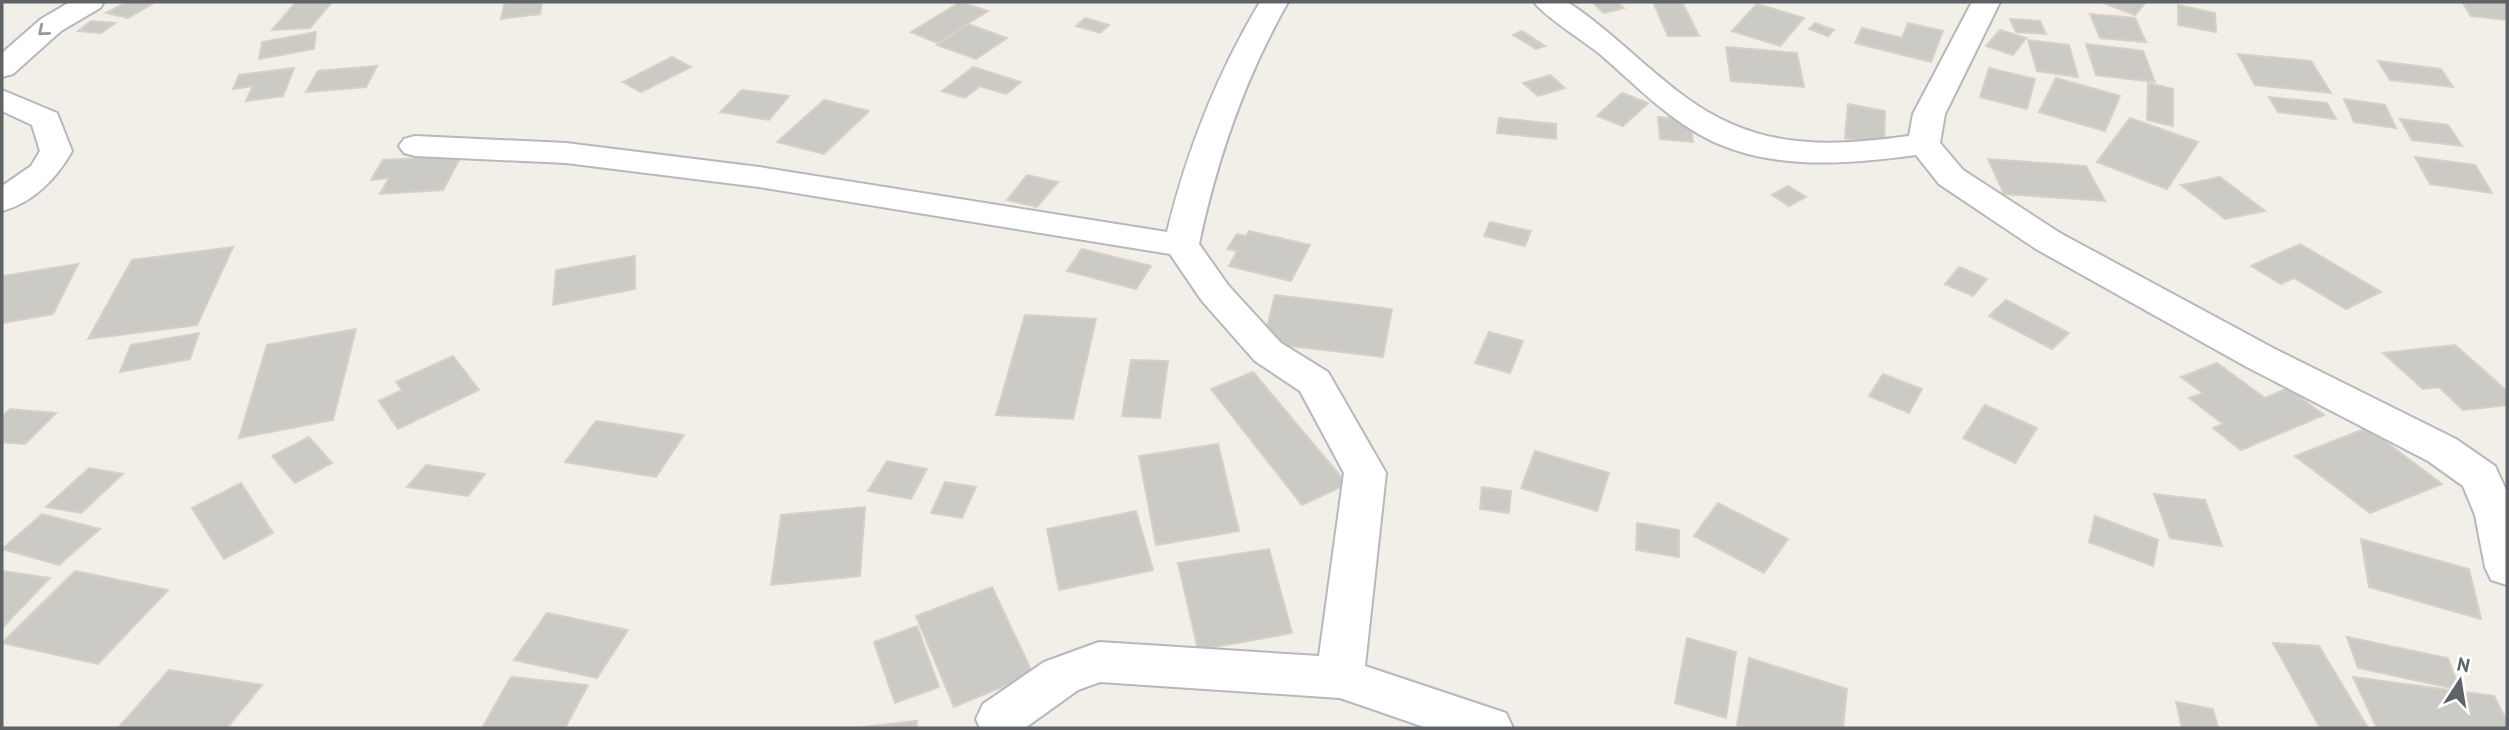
<svg xmlns="http://www.w3.org/2000/svg" width="2509" height="730" font-family="'PT Sans',sans-serif">
  <style>
    .building { fill: #cccac5; stroke: #d6d1c6; stroke-width: 2 }
    .lines { fill: none; stroke-linecap: round; stroke-linejoin: round }
    .minor-casing { stroke: #b5b8bc; stroke-width: 4 }
    .minor { fill: #fff; fill-rule: evenodd }
    .oneway { stroke: #979a9d }
  </style>
  <rect width="100%" height="100%" fill="#f1efe8"/>
  <!-- building -->
  <g class="building">
    <polygon points="127,2 141,2 152,4 128,18 106,13"/>
    <polygon points="296,2 332,2 310,28 272,30"/>
    <polygon points="505,2 542,2 540,14 501,19"/>
    <polygon points="960,2 988,11 937,43 911,32"/>
    <polygon points="1592,2 1617,2 1624,8 1604,13"/>
    <polygon points="1653,2 1682,2 1699,36 1668,36"/>
    <polygon points="2101,2 2146,2 2135,15"/>
    <polygon points="2462,2 2507,2 2507,20 2471,16"/>
    <polygon points="1757,4 1804,18 1780,46 1732,31"/>
    <polygon points="2178,5 2215,13 2216,32 2178,25"/>
    <polygon points="2090,14 2135,18 2146,42 2100,38"/>
    <polygon points="1085,18 1109,25 1100,33 1076,26"/>
    <polygon points="2010,19 2040,21 2046,34 2016,32"/>
    <polygon points="91,21 115,23 101,33 78,31"/>
    <polygon points="1815,23 1834,30 1828,36 1809,29"/>
    <polygon points="1908,23 1943,31 1931,62 1855,43 1862,28 1902,38"/>
    <polygon points="968,24 1007,38 976,59 937,45"/>
    <polygon points="2000,30 2026,38 2013,55 1986,46"/>
    <polygon points="1522,31 1545,46 1536,49 1513,35"/>
    <polygon points="316,32 314,49 259,59 262,42"/>
    <polygon points="2028,40 2069,45 2078,77 2037,71"/>
    <polygon points="2086,44 2143,51 2155,82 2096,75"/>
    <polygon points="1726,47 1797,53 1804,87 1731,81"/>
    <polygon points="2238,54 2311,61 2331,93 2255,85"/>
    <polygon points="672,57 691,67 641,92 623,82"/>
    <polygon points="2378,61 2441,69 2453,87 2390,80"/>
    <polygon points="377,66 366,87 306,92 318,71"/>
    <polygon points="973,67 1021,82 1006,94 980,86 965,98 942,91"/>
    <polygon points="294,68 283,96 246,101 253,86 233,89 239,75"/>
    <polygon points="1989,68 2035,79 2027,109 1980,97"/>
    <polygon points="1550,75 1565,88 1538,96 1523,83"/>
    <polygon points="2056,78 2120,96 2105,131 2039,112"/>
    <polygon points="2148,83 2173,89 2173,126 2147,120"/>
    <polygon points="742,90 789,96 769,120 720,112"/>
    <polygon points="1622,93 1648,103 1623,126 1597,116"/>
    <polygon points="2269,97 2327,103 2336,119 2278,112"/>
    <polygon points="2344,99 2385,105 2396,128 2354,122"/>
    <polygon points="824,100 869,111 824,154 777,142"/>
    <polygon points="1848,104 1885,111 1884,145 1845,138"/>
    <polygon points="1658,117 1690,119 1693,142 1660,139"/>
    <polygon points="1499,118 1556,124 1556,139 1497,133"/>
    <polygon points="2130,118 2198,142 2167,189 2097,162"/>
    <polygon points="2400,119 2448,125 2462,146 2412,140"/>
    <polygon points="461,156 443,190 380,194 389,178 371,180 383,160"/>
    <polygon points="2415,157 2475,165 2492,193 2430,184"/>
    <polygon points="1988,159 2086,166 2105,201 2004,194"/>
    <polygon points="1027,175 1058,182 1037,207 1007,200"/>
    <polygon points="2220,177 2265,211 2225,219 2181,185"/>
    <polygon points="1788,186 1806,197 1789,206 1772,195"/>
    <polygon points="1490,222 1531,231 1525,246 1484,236"/>
    <polygon points="1249,231 1310,245 1291,281 1229,266 1237,251 1227,249 1237,234 1246,236"/>
    <polygon points="2300,244 2381,292 2346,309 2294,278 2281,284 2251,266"/>
    <polygon points="233,247 197,325 88,339 132,260"/>
    <polygon points="1082,249 1151,266 1136,289 1067,271"/>
    <polygon points="635,256 635,289 553,305 556,270"/>
    <polygon points="78,264 53,314 2,323 2,276"/>
    <polygon points="1959,267 1987,279 1973,296 1945,284"/>
    <polygon points="1275,295 1392,309 1383,357 1263,343"/>
    <polygon points="2006,300 2069,333 2052,349 1989,316"/>
    <polygon points="1025,315 1096,319 1073,419 996,415"/>
    <polygon points="356,329 333,420 239,438 267,345"/>
    <polygon points="1489,332 1523,341 1510,373 1475,363"/>
    <polygon points="199,333 190,359 120,372 131,345"/>
    <polygon points="2455,345 2507,391 2507,405 2463,410 2439,387 2423,389 2383,353"/>
    <polygon points="453,356 479,390 398,429 379,401 402,390 396,382"/>
    <polygon points="1131,360 1168,361 1160,418 1122,416"/>
    <polygon points="2217,363 2265,398 2288,388 2324,415 2241,450 2213,428 2223,424 2189,398 2203,393 2181,377"/>
    <polygon points="1253,372 1347,484 1302,505 1211,389"/>
    <polygon points="1883,374 1922,389 1909,413 1869,396"/>
    <polygon points="1985,405 2037,428 2015,463 1963,438"/>
    <polygon points="10,409 56,413 25,444 2,442 2,417"/>
    <polygon points="596,421 684,435 656,477 565,462"/>
    <polygon points="2367,428 2442,484 2370,513 2295,456"/>
    <polygon points="309,437 332,463 295,483 272,456"/>
    <polygon points="1218,444 1239,531 1156,545 1139,456"/>
    <polygon points="1535,451 1609,473 1597,511 1521,488"/>
    <polygon points="887,461 927,469 911,499 868,491"/>
    <polygon points="426,465 485,474 468,496 407,487"/>
    <polygon points="89,468 123,474 81,513 46,507"/>
    <polygon points="945,482 976,487 962,518 931,513"/>
    <polygon points="241,483 273,533 224,559 192,508"/>
    <polygon points="1482,487 1511,491 1509,513 1480,509"/>
    <polygon points="2154,494 2205,500 2222,546 2170,538"/>
    <polygon points="1718,503 1788,539 1764,573 1694,536"/>
    <polygon points="865,507 860,576 771,585 781,515"/>
    <polygon points="1136,511 1153,570 1059,590 1047,529"/>
    <polygon points="42,514 100,529 59,565 2,549"/>
    <polygon points="2095,516 2158,540 2153,566 2089,542"/>
    <polygon points="1637,523 1679,530 1679,557 1636,550"/>
    <polygon points="2361,539 2469,569 2481,619 2369,587"/>
    <polygon points="1269,549 1292,633 1198,650 1178,563"/>
    <polygon points="2,571 50,578 2,628"/>
    <polygon points="75,571 168,590 98,664 2,643"/>
    <polygon points="992,587 1033,674 954,707 916,616"/>
    <polygon points="547,613 628,630 597,678 514,660"/>
    <polygon points="917,626 939,687 895,703 874,642"/>
    <polygon points="2347,637 2448,658 2460,690 2358,668"/>
    <polygon points="1687,638 1736,652 1726,718 1675,703"/>
    <polygon points="2273,643 2319,646 2368,728 2320,728"/>
    <polygon points="1749,658 1847,689 1843,728 1748,728 1737,725"/>
    <polygon points="169,670 262,685 227,728 118,728"/>
    <polygon points="511,677 588,685 565,728 482,728"/>
    <polygon points="2353,677 2494,696 2507,721 2507,728 2377,728"/>
    <polygon points="2176,702 2213,709 2218,728 2182,728"/>
    <polygon points="917,721 916,728 855,728"/>
  </g>
  <g class="lines">
    <defs>
      <g id="minor">
        <polygon points="70,2 104,2 100,8 61,31 13,74 2,77 2,53 41,19"/>
        <path d="M1260,2h28c-43,76 -71,157 -89,242l29,41 53,58 47,29 58,101 -21,193 141,47 7,15h-86l-87,-30 -240,-16 -22,8 -53,38h-45l-4,-9 7,-15 61,-42 55,-20 220,14 25,-183 -44,-82 -45,-30 -53,-60 -32,-47 -411,-67 -193,-24 -151,-7 -11,-3 -5,-7 5,-7 11,-3 151,7 193,24 408,65c20,-82 50,-158 93,-230z"/>
        <path d="M1534,2h33l8,5c40,28 74,64 113,92 71,51 139,48 221,37l4,-22 59,-112h28l-55,112 -5,29 23,27 97,63 213,115 183,91 39,27 12,26v93l-16,-5 -6,-13 -10,-52 -12,-29 -35,-25 -183,-95 -209,-117 -97,-65 -23,-29c-74,10 -158,17 -224,-25 -34,-21 -61,-49 -91,-75 -17,-14 -56,-38 -67,-53z"/>
        <path d="M2,90l55,23 15,38c-15,27 -39,52 -70,60v-25l29,-20 9,-15 -8,-26 -30,-14z"/>
      </g>
    </defs>
    <!-- minor casing -->
    <use href="#minor" class="minor-casing"/>
    <!-- minor -->
    <use href="#minor" class="minor"/>
  </g>
  <!-- one-way arrows -->
  <defs><path id="oneway-chevron" d="M-2-3.5L2.5 0L-2 3.5" fill="none" stroke-width="1.6" stroke-linecap="round" stroke-linejoin="round" transform="scale(1.75)"/></defs>
  <use class="oneway" href="#oneway-chevron" transform="translate(43 31) rotate(140)"/>
  <!-- border -->
  <rect width="2509" height="730" fill="none" stroke="#5f6368" stroke-width="7"/>
  <!-- north arrow -->
  <g transform="translate(2460 681) rotate(12)" stroke="#ffffff" stroke-width="5" paint-order="stroke">
  <path d="M0-5L12 26L0 18L-12 26Z" fill="#5f6368"/>
  <text y="-10" font-size="19" font-weight="bold" text-anchor="middle" fill="#5f6368">N</text>
  </g>
</svg>
